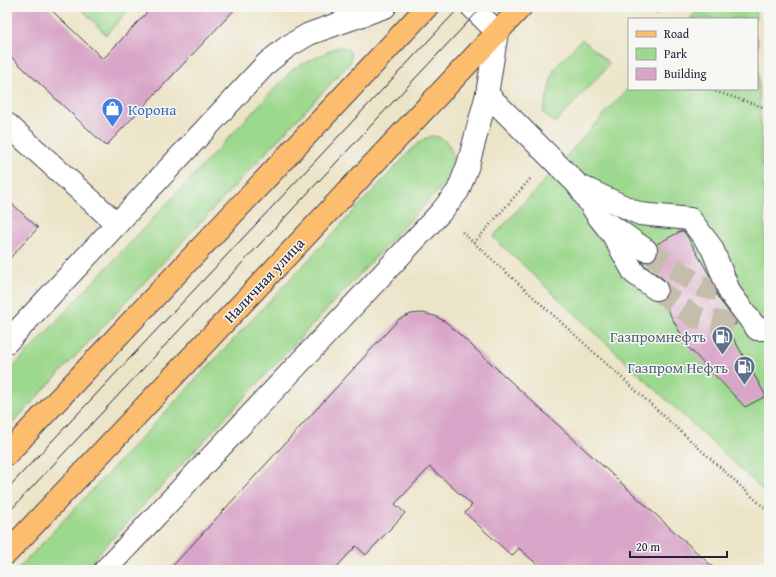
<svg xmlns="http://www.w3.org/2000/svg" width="776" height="577" font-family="'Gentium Book Plus',serif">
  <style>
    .green { fill: #9cd88d; stroke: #5f7d64 }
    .building { fill: #d8a4c7 }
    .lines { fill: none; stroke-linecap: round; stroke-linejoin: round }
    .minor-tunnel { stroke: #c4bdab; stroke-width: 22; stroke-dasharray: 22 11; stroke-linecap: butt }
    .minor-casing { stroke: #403f50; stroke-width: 24 }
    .major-casing { stroke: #403f50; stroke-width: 24 }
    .path { stroke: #403f50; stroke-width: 2.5; stroke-dasharray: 1 3; stroke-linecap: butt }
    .minor { stroke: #fff; stroke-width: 22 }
    .major { stroke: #fcbd6e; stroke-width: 22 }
    .tram { stroke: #22223b; stroke-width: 1 }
    .labels { text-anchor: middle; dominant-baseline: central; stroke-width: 3; stroke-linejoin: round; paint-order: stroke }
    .shop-label { font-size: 15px; fill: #366cbe; stroke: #f6f6f2; text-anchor: start }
    .street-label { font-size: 15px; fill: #22223b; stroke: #f6f6f2 }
    .service-label { font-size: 15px; fill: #4e5e75; stroke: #f6f6f2; text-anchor: end }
  </style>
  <rect width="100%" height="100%" fill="#f6f6f2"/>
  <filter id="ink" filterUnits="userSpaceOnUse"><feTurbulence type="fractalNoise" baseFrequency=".025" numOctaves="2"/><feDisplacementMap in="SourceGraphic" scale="8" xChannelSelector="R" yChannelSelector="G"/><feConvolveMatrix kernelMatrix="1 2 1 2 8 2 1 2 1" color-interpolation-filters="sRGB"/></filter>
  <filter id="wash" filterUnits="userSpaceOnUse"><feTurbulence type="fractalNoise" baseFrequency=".012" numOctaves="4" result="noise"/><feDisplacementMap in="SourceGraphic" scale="16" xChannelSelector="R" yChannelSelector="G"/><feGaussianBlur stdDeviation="0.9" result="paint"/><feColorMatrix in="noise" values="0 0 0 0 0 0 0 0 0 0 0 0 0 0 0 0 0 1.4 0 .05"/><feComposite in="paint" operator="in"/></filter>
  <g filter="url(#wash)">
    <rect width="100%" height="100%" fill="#ece4c7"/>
    <!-- green -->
    <g class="green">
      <polygon points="80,7 131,7 106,35"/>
      <polygon points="647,7 664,7 656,16"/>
      <polygon points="701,7 756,7 756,19 690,19"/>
      <polygon points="757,37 769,325 769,496 493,237 629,87 629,89 757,89"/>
      <polygon points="582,39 610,64 555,123 543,113 554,69"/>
      <path d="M338,47c11,-1 15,6 12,16l-343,366v-55l287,-306z"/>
      <path d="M432,136c7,0 9,2 14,6 14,13 3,29 -3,43l-360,385h-66l399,-425 8,-6z"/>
    </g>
    <g id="blocks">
      <!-- building -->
      <g class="building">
        <polygon points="7,7 48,7 103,59 152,7 237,7 106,146 7,53"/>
        <polygon points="7,199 38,228 7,261"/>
        <polygon points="681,231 683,231 687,236 711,278 718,298 732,316 736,324 728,329 766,396 745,407 688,347 662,300 666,296 668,291 667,284 663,279 644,265 642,261 645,262 652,261 656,257 658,251 657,244"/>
        <polygon points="423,313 435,316 446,322 716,570 543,570 519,548 512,556 465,513 472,505 430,467 395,504 405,513 391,528 366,555 356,546 334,570 169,570 399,319 411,314"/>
      </g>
    </g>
  </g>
  <g filter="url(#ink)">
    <use href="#blocks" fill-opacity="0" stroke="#403f50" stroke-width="1"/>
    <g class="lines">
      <!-- minor-tunnel -->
      <g class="minor-tunnel">
        <polyline points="646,250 702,287 717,290"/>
        <polyline points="656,289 695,317 734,325"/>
      </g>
      <defs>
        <g id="minor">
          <polyline points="487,94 578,185 640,214 690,219 712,248 730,293 757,329 769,329"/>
          <polyline points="7,124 117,224"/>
          <polyline points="578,185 598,216 613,235 634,273 656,289"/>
          <polyline points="609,224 646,250"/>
          <polyline points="7,342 267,63 287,47 309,34 385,7"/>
          <polyline points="105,570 441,212 458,191 468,165 487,94 497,32 472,7"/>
        </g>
        <g id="major">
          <polyline points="7,454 427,7"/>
          <polyline points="7,553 521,7"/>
        </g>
      </defs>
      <!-- minor casing -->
      <use href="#minor" class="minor-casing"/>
      <!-- major casing -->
      <use href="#major" class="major-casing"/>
      <!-- path -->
      <g class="path">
        <polyline points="708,89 769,109"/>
        <polyline points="462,232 769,512"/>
        <polyline points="474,243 532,177"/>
      </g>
      <!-- minor -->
      <use href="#minor" class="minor"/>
      <!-- major -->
      <use href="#major" class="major"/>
      <!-- tram -->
      <g class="tram">
        <polyline points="7,489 460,7"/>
        <polyline points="7,514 482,7"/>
      </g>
    </g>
  </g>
  <!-- icons -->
  <defs>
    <symbol id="shop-pin" viewBox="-11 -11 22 30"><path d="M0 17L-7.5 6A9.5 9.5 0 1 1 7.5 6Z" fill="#3f7fe0" stroke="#f6f6f2"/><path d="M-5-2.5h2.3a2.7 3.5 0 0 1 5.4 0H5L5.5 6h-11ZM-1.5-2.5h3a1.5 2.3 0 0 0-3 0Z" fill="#fff"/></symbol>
    <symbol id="fuel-pin" viewBox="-11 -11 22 30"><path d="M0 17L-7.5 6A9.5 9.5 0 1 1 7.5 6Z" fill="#5c6f8a" stroke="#f6f6f2"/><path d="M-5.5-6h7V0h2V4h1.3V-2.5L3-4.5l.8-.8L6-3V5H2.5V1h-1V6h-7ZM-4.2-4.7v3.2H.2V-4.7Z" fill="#fff"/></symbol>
  </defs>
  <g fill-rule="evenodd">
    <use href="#shop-pin" x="100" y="96" width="25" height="34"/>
    <use href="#fuel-pin" x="710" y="324" width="25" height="34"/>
    <use href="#fuel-pin" x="732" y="354" width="25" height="34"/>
  </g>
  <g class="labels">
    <!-- shop labels -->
    <g class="shop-label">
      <text x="128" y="109">Корона</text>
    </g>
    <!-- street labels -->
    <g class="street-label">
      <text transform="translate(264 280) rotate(-47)">Наличная улица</text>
    </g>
    <!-- service labels -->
    <g class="service-label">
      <text x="706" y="336">Газпромнефть</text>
      <text x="728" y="367">Газпром Нефть</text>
    </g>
  </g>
  <!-- margin -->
  <rect width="776" height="577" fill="none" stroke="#f6f6f2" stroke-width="24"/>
  <!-- legend -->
  <rect x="628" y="18" width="130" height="72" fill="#f6f6f2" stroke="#a1a1a9"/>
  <rect x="636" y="31" width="20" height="6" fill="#fcbd6e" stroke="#a1a1a9"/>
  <text x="664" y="38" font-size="12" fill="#22223b">Road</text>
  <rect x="636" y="48" width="20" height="12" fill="#9cd88d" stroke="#a1a1a9"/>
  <text x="664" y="58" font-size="12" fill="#22223b">Park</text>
  <rect x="636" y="68" width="20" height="12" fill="#d8a4c7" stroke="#a1a1a9"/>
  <text x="664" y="78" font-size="12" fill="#22223b">Building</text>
  <!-- scale -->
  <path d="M630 551v6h97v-6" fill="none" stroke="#22223b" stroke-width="2"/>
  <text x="636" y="551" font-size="12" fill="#22223b" stroke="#f6f6f2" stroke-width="3" paint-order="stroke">20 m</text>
</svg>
